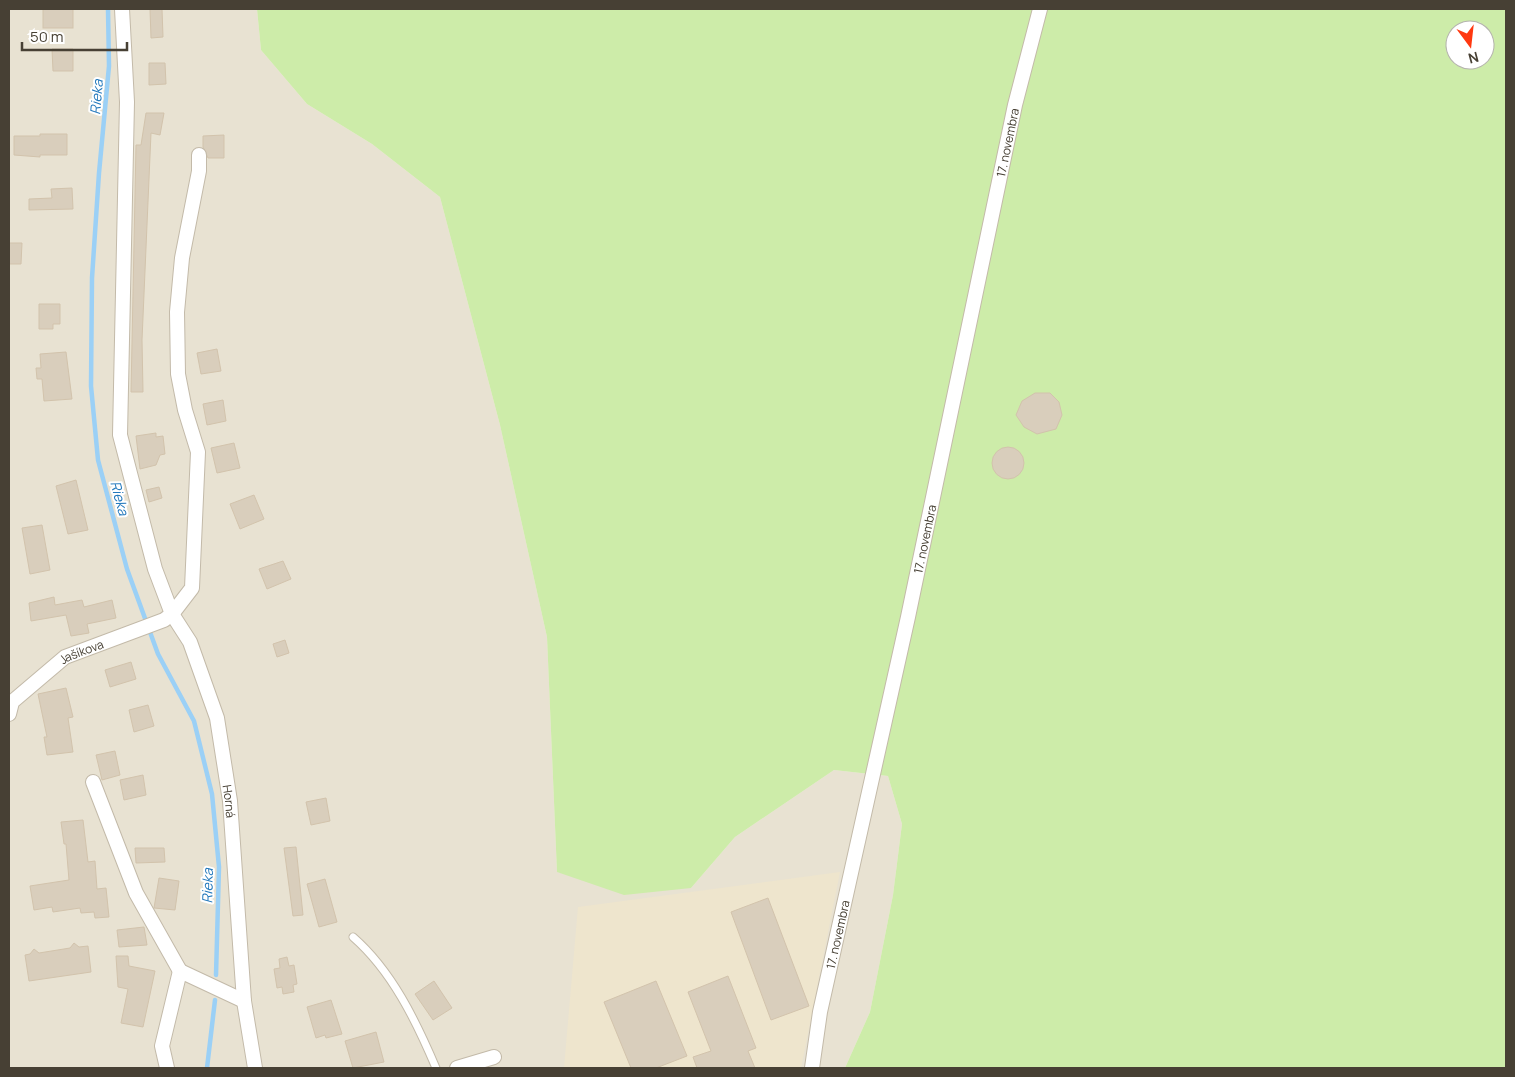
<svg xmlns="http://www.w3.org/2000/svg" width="1515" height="1077" font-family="Manrope,sans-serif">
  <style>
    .residential { fill: #e8e2d2 }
    .education { fill: #eee5cd }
    .green { fill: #cdeca9; fill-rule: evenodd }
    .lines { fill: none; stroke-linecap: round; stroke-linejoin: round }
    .stream { stroke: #9bd0f6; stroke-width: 4.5 }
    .building { fill: #d9cebc; stroke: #d2c3ac }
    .service-casing { stroke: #c3baa9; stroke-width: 9 }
    .minor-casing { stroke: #c3baa9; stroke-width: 16 }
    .service { stroke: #fff; stroke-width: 7 }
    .minor { stroke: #fff; stroke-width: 14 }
    .labels { text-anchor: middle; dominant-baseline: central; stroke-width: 4; stroke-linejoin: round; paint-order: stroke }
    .street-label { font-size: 12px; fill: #474034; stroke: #fff }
    .water-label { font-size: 14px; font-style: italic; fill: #2479bc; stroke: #fff }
  </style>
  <rect width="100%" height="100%" fill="#f4efe4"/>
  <!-- residential -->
  <polygon class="residential" points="9,9 257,9 261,50 307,104 372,144 440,197 500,425 547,637 557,872 691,888 735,837 834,770 888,776 902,824 893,895 870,1012 845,1068 9,1068"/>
  <!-- education -->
  <polygon class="education" points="840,872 801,1068 564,1068 578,907"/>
  <!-- green -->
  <path class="green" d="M257,9h1249v1059h-661l25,-56 23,-117 9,-71 -14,-48 -54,-6 -99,67 -44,51 -67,7 -67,-23 -10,-235 -47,-212 -60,-228 -68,-53 -65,-40 -46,-54zM1455,30h30v30h-30z"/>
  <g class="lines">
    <!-- stream -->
    <g class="stream">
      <polyline points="108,9 109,66 99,173 92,278 91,386 98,460 127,569 158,654 194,721 212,794 219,867 216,975"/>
      <polyline points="207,1068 215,1000"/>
    </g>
  </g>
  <!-- building -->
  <g class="building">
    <rect x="43" y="9" width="30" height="19"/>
    <polygon points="150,9 162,9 163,37 151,38"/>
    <polygon points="52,49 73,49 73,71 53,71"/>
    <polygon points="149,63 165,63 166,84 149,85"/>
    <polygon points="146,113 164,113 160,135 151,133 142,340 143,392 131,392 136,145 141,145"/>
    <polygon points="40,134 67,134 67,155 40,155 40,157 14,155 14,136 40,136"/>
    <polygon points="224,135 224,158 208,158 203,147 203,136"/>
    <polygon points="72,188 73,209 29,210 29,199 52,198 51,189"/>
    <polygon points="9,243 22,243 21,264 9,264"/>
    <polygon points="39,304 60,304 60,324 53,324 53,329 39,329"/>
    <polygon points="217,349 221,371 201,374 197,353"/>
    <polygon points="66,352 72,399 44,401 42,379 37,379 36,368 41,368 40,354"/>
    <polygon points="1035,393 1050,393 1059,402 1062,415 1056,429 1037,434 1024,427 1016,415 1022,401"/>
    <polygon points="223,400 226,421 207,425 203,404"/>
    <polygon points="156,433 156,437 163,436 165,454 160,455 156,465 140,469 136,436"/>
    <polygon points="234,443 240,468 217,473 211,448"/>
    <circle cx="1008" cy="463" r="16"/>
    <polygon points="76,480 88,530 68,534 56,486"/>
    <polygon points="159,487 162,498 149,502 146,490"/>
    <polygon points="254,495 264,519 240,529 230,504"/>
    <polygon points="42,525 50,570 30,574 22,528"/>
    <polygon points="283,561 291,579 267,589 259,569"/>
    <polygon points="54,597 55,605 82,600 84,607 112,600 116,618 87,624 89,633 71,636 66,615 31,621 29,603"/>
    <polygon points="285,640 289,653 277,657 273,644"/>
    <polygon points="131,662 136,679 110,687 105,670"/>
    <polygon points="66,688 73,717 68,718 73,752 47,755 44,737 47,737 38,694"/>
    <polygon points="148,705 154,726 134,732 129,710"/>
    <polygon points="115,751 120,775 102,780 96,755"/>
    <polygon points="143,775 146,795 124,800 120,780"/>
    <polygon points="326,798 330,821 311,825 306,802"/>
    <polygon points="83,820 88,862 95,861 97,889 106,888 109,917 95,918 94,912 81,913 80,908 53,912 52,907 34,910 30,886 69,880 66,844 64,844 61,822"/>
    <polygon points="296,847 303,915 293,916 284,848"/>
    <polygon points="135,848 164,848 165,862 136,863"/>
    <polygon points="159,878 179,881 175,910 154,908"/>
    <polygon points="325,879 337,922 319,927 307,884"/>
    <polygon points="768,898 809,1006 771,1020 731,912"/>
    <polygon points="144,927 147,945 119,947 117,930"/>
    <polygon points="74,943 79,947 88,946 91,972 29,981 25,955 30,954 34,949 39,953 70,948"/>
    <polygon points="116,956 128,956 129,966 155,971 143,1027 121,1023 128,989 118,987"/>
    <polygon points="287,957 289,966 294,965 297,984 293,985 294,992 283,994 282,987 277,988 274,969 280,968 279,959"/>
    <polygon points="728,976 756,1048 748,1051 755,1068 697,1068 693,1057 711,1051 688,992"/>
    <polygon points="434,981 452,1008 433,1020 415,994"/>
    <polygon points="656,981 687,1056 656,1068 631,1068 604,1002"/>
    <polygon points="331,1000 342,1034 326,1038 325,1035 316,1038 307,1007"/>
    <polygon points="376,1032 384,1062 353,1068 345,1041"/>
  </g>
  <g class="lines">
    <defs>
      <path id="service" d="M353,937c39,34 63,84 83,131"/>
      <g id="minor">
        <path id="s1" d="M122,9l5,93 -7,333 35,134 17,45 18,28 27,76 13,83 14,200 11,67"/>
        <path id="s2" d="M9,714l3,-12 53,-45 99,-37 8,-6 20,-26 6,-136 -13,-42 -7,-36 -1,-62 5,-54 17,-87v-16"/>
        <polyline points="93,782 136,893 180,971"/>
        <polyline points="167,1068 162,1046 180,971 244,1001"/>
        <polyline points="457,1068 494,1057"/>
        <path id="s3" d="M812,1068l8,-56 88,-395 107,-512 25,-96"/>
      </g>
    </defs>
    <!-- service casing -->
    <use href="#service" class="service-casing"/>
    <!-- minor casing -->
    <use href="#minor" class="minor-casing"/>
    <!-- service -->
    <use href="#service" class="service"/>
    <!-- minor -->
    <use href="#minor" class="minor"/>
  </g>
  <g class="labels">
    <!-- street labels -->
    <g class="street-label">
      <text stroke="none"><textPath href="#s3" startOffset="946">17. novembra</textPath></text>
      <text stroke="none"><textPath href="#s3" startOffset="541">17. novembra</textPath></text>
      <text stroke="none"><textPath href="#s2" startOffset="99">Jašíkova</textPath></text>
      <text stroke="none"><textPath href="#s1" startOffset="811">Horná</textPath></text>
      <text stroke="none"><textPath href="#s3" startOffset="136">17. novembra</textPath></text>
    </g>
    <!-- water labels -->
    <g class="water-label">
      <text transform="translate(96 97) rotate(-85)">Rieka</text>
      <text transform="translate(120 498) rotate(75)">Rieka</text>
      <text transform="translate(207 886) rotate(-89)">Rieka</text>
    </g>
  </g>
  <!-- border -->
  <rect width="1515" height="1077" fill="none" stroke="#474034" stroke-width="20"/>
  <!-- north arrow -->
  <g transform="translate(1470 45) rotate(165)"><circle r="24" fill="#ffffff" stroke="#b5b3ae"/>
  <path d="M0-4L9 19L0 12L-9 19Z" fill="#ff3810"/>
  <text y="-8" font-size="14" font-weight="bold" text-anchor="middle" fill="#474034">N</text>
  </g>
  <!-- scale -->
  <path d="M22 42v8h105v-8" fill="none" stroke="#474034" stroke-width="2.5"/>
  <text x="30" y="42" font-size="15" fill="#474034" stroke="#ffffff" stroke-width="4" paint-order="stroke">50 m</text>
</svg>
